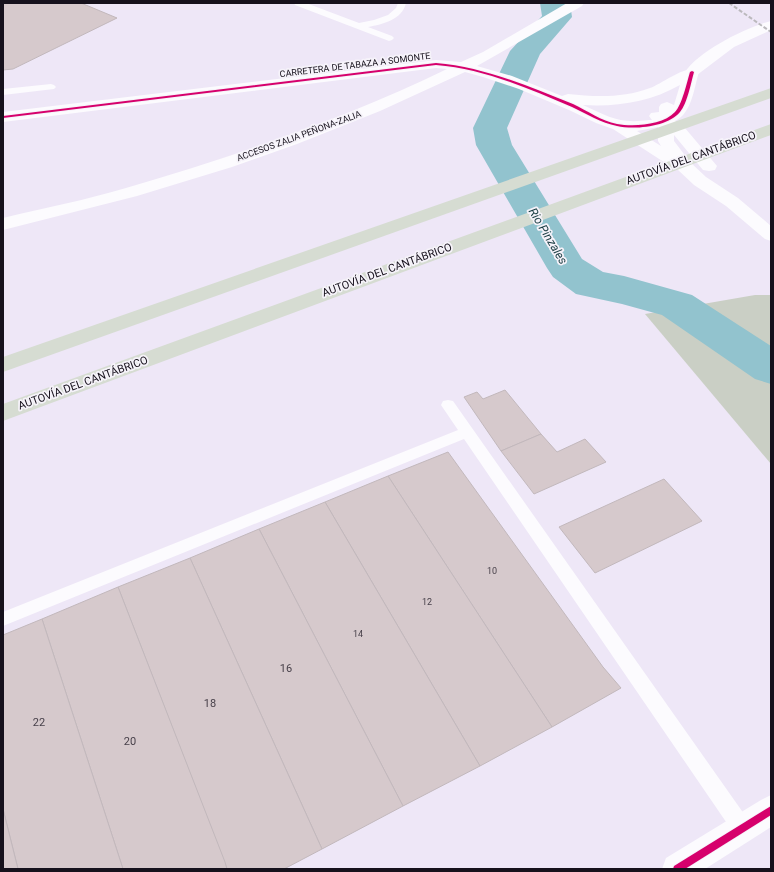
<svg xmlns="http://www.w3.org/2000/svg" width="774" height="872" font-family="Roboto,sans-serif">
  <style>
    .green { fill: #cacfc5 }
    .lines { fill: none; stroke-linecap: round; stroke-linejoin: round }
    .river { fill: #92c3ce; fill-rule: evenodd }
    .building { fill: #d6c9cc; stroke: #c2b8bc }
    .service { fill: #fcfbfe; fill-rule: evenodd }
    .minor { fill: #fcfbfe; fill-rule: evenodd }
    .tertiary { fill: #fcfbfe; fill-rule: evenodd }
    .motorway { fill: #d6dcd2; fill-rule: evenodd }
    .rail { stroke: #bbb9bd; stroke-width: 2; stroke-dasharray: 4 2; stroke-linecap: butt }
    .cycleway-casing { stroke: #f6f3fa; stroke-width: 2 }
    .cycleway { fill: #d6006c; fill-rule: evenodd }
    .labels { text-anchor: middle; dominant-baseline: central; stroke-width: 3.5; stroke-linejoin: round; paint-order: stroke }
    .far-street-label { font-size: 9px; fill: #16111c; stroke: #f6f3fa }
    .number-label { font-size: 9px; fill: #463f48 }
    .street-label { font-size: 11px; fill: #16111c; stroke: #f6f3fa }
    .near-number-label { font-size: 11px; fill: #463f48 }
    .water-label { font-size: 12px; font-style: italic; fill: #183c41; stroke: #f6f3fa }
  </style>
  <rect width="100%" height="100%" fill="#eee7f7"/>
  <!-- green -->
  <polygon class="green" points="755,295 771,295 771,464 645,314"/>
  <g class="lines">
    <!-- river -->
    <polygon class="river" points="540,3 570,3 572,17 540,54 507,128 512,145 582,259 603,272 624,276 692,295 771,346 771,384 755,379 662,315 622,304 576,294 553,277 547,268 476,145 473,128 510,51 542,16"/>
  </g>
  <!-- building -->
  <g class="building">
    <polygon points="3,3 81,3 117,18 13,69 3,70"/>
    <polygon points="505,390 541,434 501,451 464,397 477,392 483,399"/>
    <polygon points="541,434 557,452 585,439 606,462 534,494 501,451"/>
    <polygon points="448,452 603,667 621,688 552,727 388,476"/>
    <polygon points="388,476 552,727 480,766 325,502"/>
    <polygon points="664,479 702,521 595,573 559,527"/>
    <polygon points="325,502 480,766 403,806 259,529"/>
    <polygon points="259,529 403,806 322,849 190,558"/>
    <polygon points="190,558 322,849 284,869 227,869 118,587"/>
    <polygon points="118,587 225,862 227,869 123,869 42,619"/>
    <polygon points="42,619 123,869 18,869 3,809 3,635"/>
    <polygon points="3,809 18,869 3,869"/>
  </g>
  <g class="lines">
    <!-- service -->
    <g class="service">
      <path d="M294,3h12l53,20 15,-3 14,-5 8,-7 2,-5h8c-4,17 -23,21 -38,24l24,9 2,2 -2,2 -3,1 -94,-36z"/>
      <polygon points="51,84 54,85 56,87 54,89 3,95 3,89"/>
      <polygon points="448,400 453,401 749,821 751,828 749,835 742,837 735,835 464,439 3,626 3,612 458,430 441,405 443,401"/>
    </g>
    <!-- minor -->
    <g class="minor">
      <path d="M771,21v9l-37,17 -37,28 -5,1 -5,-1 -2,-3c14,-21 61,-45 86,-51z"/>
      <polygon points="771,795 771,827 705,869 662,869 666,858 761,800"/>
    </g>
    <!-- tertiary -->
    <path class="tertiary" d="M567,3h17l-2,3 -105,60 35,10 50,20 6,-2c28,3 56,4 82,-6 13,-5 34,-22 47,-19l2,3c-5,16 -7,41 -24,49l10,7 32,38 -2,4 -6,1 -6,-1 -29,-35v6l16,21 16,15 32,21 33,28v15l-6,-2 -39,-33 -32,-21 -17,-16 -4,-1 -60,-39 -17,-6 -27,-13 -50,-21 -36,-12 -18,-5 -85,39 -83,33 -65,23 -95,29 -134,34v-12c41,-10 83,-18 123,-30 110,-32 218,-69 321,-119l-11,-1 -433,54v-10l433,-52 25,2 22,-10zM680,85l-6,20 -7,-3 -6,2 -2,3v5l-8,1 -2,3 3,4h-3c-30,4 -40,-3 -66,-15 34,2 67,-3 97,-20zM658,127v14l3,5 -24,-15z"/>
    <!-- motorway -->
    <g class="motorway">
      <polygon points="771,88 771,98 3,372 3,357"/>
      <polygon points="771,124 771,135 3,421 3,404"/>
    </g>
    <!-- rail -->
    <polyline class="rail" points="729,3 771,32"/>
    <defs>
      <g id="cycleway">
        <path d="M436,63c48,4 92,23 137,41 15,7 28,17 44,20 17,3 46,1 58,-12 7,-7 12,-30 15,-40l2,-1 2,1c-3,11 -7,32 -14,40 -12,15 -46,18 -63,14 -16,-3 -30,-12 -45,-19 -44,-19 -88,-38 -136,-42l-433,53v-2z"/>
        <polygon points="771,806 771,815 685,869 673,869 674,866"/>
      </g>
    </defs>
    <!-- cycleway casing -->
    <use href="#cycleway" class="cycleway-casing"/>
    <!-- cycleway -->
    <use href="#cycleway" class="cycleway"/>
  </g>
  <g class="labels">
    <!-- far-street labels -->
    <g class="far-street-label">
      <text transform="translate(355 65) rotate(-7)">CARRETERA DE TABAZA A SOMONTE</text>
      <text transform="translate(299 136) rotate(-20)">ACCESOS ZALIA PEÑONA-ZALIA</text>
    </g>
    <!-- number labels -->
    <g class="number-label">
      <text x="492" y="571">10</text>
      <text x="427" y="602">12</text>
      <text x="358" y="634">14</text>
    </g>
    <!-- street labels -->
    <g class="street-label">
      <text transform="translate(691 158) rotate(-20)">AUTOVÍA DEL CANTÁBRICO</text>
      <text transform="translate(387 270) rotate(-20)">AUTOVÍA DEL CANTÁBRICO</text>
      <text transform="translate(83 383) rotate(-20)">AUTOVÍA DEL CANTÁBRICO</text>
    </g>
    <!-- near-number labels -->
    <g class="near-number-label">
      <text x="286" y="668">16</text>
      <text x="210" y="703">18</text>
      <text x="39" y="722">22</text>
      <text x="130" y="741">20</text>
    </g>
    <!-- water labels -->
    <g class="water-label">
      <text transform="translate(548 236) rotate(59)">Rio Pinzales</text>
    </g>
  </g>
  <!-- border -->
  <rect width="774" height="872" fill="none" stroke="#16111c" stroke-width="8"/>
</svg>
